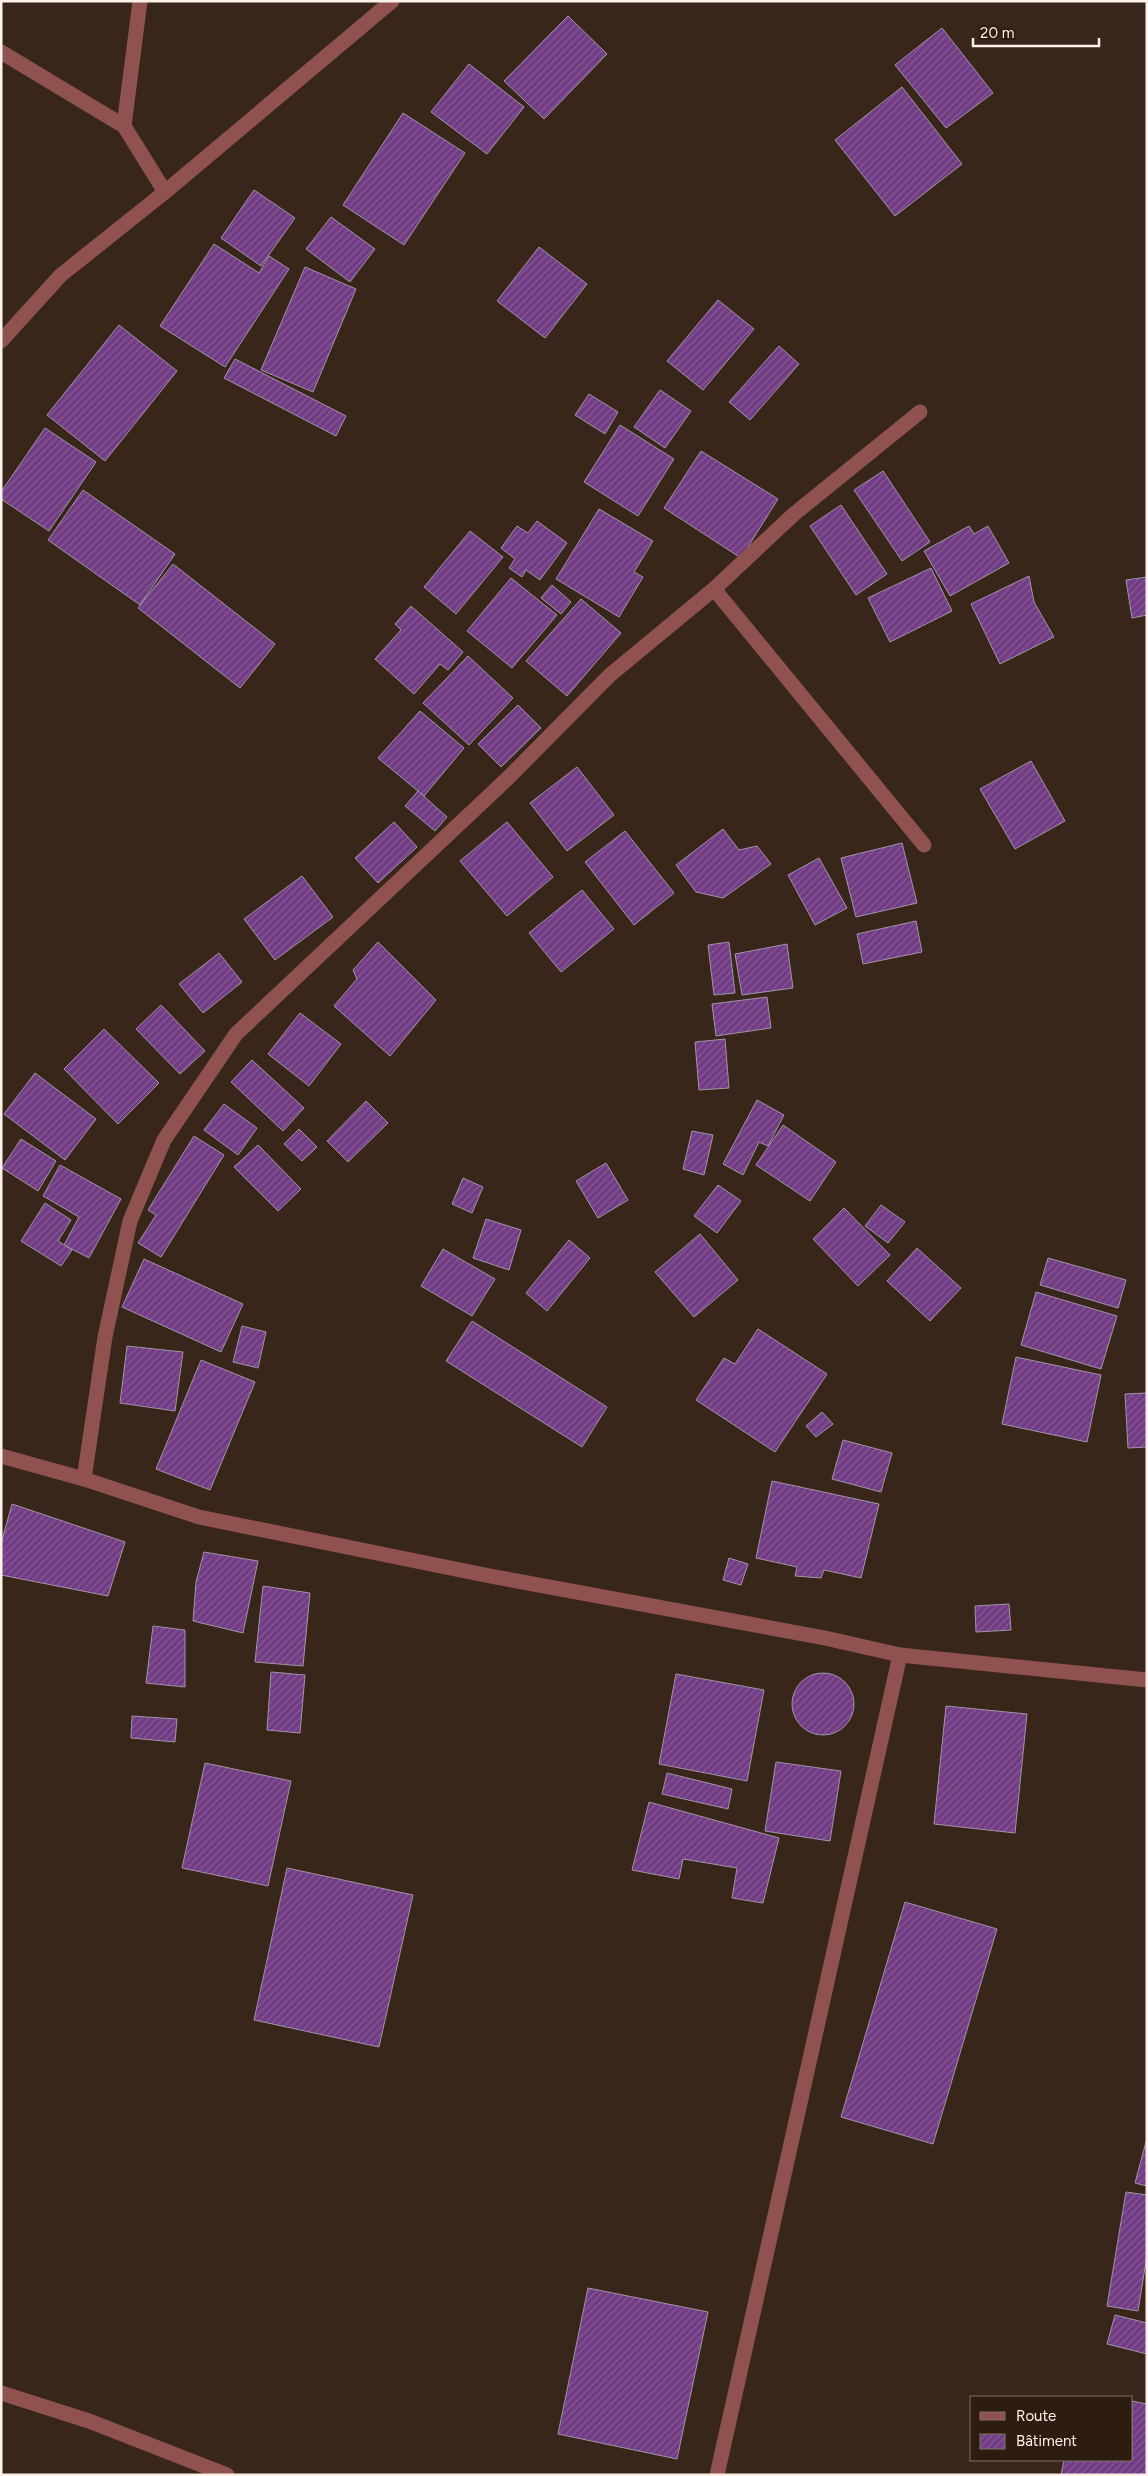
<svg xmlns="http://www.w3.org/2000/svg" width="1148" height="2476" font-family="Figtree,sans-serif">
  <style>
    .building { fill: url(#building-hatch); stroke: #a294a8 }
    .lines { fill: none; stroke-linecap: round; stroke-linejoin: round }
    .minor { stroke: #8f524f; stroke-width: 15 }
  </style>
  <defs>
    <pattern id="building-hatch" width="6" height="6" patternUnits="userSpaceOnUse" patternTransform="scale(1.25)"><rect width="6" height="6" fill="#713c83"/><path d="M-1 1l2-2M0 6l6-6M5 7l2-2" fill="none" stroke="#865995"/></pattern>
  </defs>
  <rect width="100%" height="100%" fill="#38261b"/>
  <!-- building -->
  <g class="building">
    <polygon points="568,16 607,54 544,119 504,81"/>
    <polygon points="942,28 993,93 946,128 895,65"/>
    <polygon points="469,64 524,107 487,154 431,112"/>
    <polygon points="902,87 962,164 895,216 835,140"/>
    <polygon points="403,113 465,153 404,245 343,205"/>
    <polygon points="254,190 295,218 261,266 221,238"/>
    <polygon points="331,217 375,249 350,282 306,249"/>
    <polygon points="214,244 259,273 269,256 289,269 225,367 160,326"/>
    <polygon points="539,247 587,284 545,338 497,301"/>
    <polygon points="305,267 356,289 313,392 261,370"/>
    <polygon points="718,300 754,329 703,390 667,361"/>
    <polygon points="119,325 177,371 105,461 47,415"/>
    <polygon points="779,346 799,364 750,420 729,402"/>
    <polygon points="235,359 346,416 336,436 224,378"/>
    <polygon points="660,390 691,411 665,448 634,427"/>
    <polygon points="589,394 618,412 605,434 575,415"/>
    <polygon points="620,425 674,459 638,516 584,482"/>
    <polygon points="45,428 96,462 49,531 1,499 1,492"/>
    <polygon points="701,451 778,499 741,558 664,508"/>
    <polygon points="883,471 930,542 902,561 854,490"/>
    <polygon points="83,490 175,554 140,605 48,540"/>
    <polygon points="841,505 887,574 856,595 810,526"/>
    <polygon points="599,509 653,541 634,572 643,577 619,617 556,579"/>
    <polygon points="537,521 567,543 540,580 526,570 522,577 509,568 515,559 501,548 517,526 528,533"/>
    <polygon points="969,526 974,534 988,526 1009,563 950,596 924,551"/>
    <polygon points="470,531 503,557 456,614 424,587"/>
    <polygon points="173,564 275,644 240,688 138,608"/>
    <polygon points="931,568 952,611 890,642 868,598"/>
    <polygon points="1029,576 1034,602 1054,637 1000,664 971,604"/>
    <polygon points="1147,577 1147,615 1132,618 1126,580"/>
    <polygon points="511,578 557,615 512,668 467,631"/>
    <polygon points="552,585 571,602 561,614 541,598"/>
    <polygon points="581,599 621,633 567,696 526,661"/>
    <polygon points="411,606 463,652 448,670 440,664 414,694 375,659 401,630 395,624"/>
    <polygon points="468,656 513,698 469,745 423,703"/>
    <polygon points="518,705 541,728 501,767 478,744"/>
    <polygon points="420,711 464,748 424,796 378,758"/>
    <polygon points="1031,761 1065,821 1015,849 980,789"/>
    <polygon points="577,767 614,815 567,851 530,803"/>
    <polygon points="418,791 447,817 435,831 405,806"/>
    <polygon points="394,822 417,847 378,883 355,858"/>
    <polygon points="507,822 553,877 507,916 460,861"/>
    <polygon points="723,829 739,850 757,846 771,864 723,898 696,892 676,865"/>
    <polygon points="625,831 674,893 634,925 585,862"/>
    <polygon points="902,843 917,903 856,917 841,858"/>
    <polygon points="819,858 847,908 815,925 788,875"/>
    <polygon points="302,876 333,917 275,960 244,919"/>
    <polygon points="582,890 614,929 561,972 529,933"/>
    <polygon points="916,921 922,952 863,964 857,934"/>
    <polygon points="378,942 436,1000 390,1056 334,1006 357,979 353,970"/>
    <polygon points="729,942 735,993 714,995 708,945"/>
    <polygon points="787,944 793,988 742,995 735,954"/>
    <polygon points="219,953 242,982 203,1013 179,984"/>
    <polygon points="767,997 771,1028 716,1036 712,1004"/>
    <polygon points="161,1005 205,1051 180,1074 136,1029"/>
    <polygon points="300,1013 341,1044 309,1086 268,1054"/>
    <polygon points="104,1029 159,1083 118,1124 64,1069"/>
    <polygon points="725,1039 729,1088 699,1090 695,1042"/>
    <polygon points="252,1060 304,1108 283,1131 231,1082"/>
    <polygon points="35,1073 96,1119 65,1160 4,1114"/>
    <polygon points="757,1100 784,1115 768,1146 759,1142 743,1175 723,1164"/>
    <polygon points="366,1101 388,1123 348,1162 327,1141"/>
    <polygon points="224,1104 257,1128 238,1155 204,1130"/>
    <polygon points="783,1125 836,1162 810,1201 756,1165"/>
    <polygon points="299,1129 317,1147 302,1161 284,1144"/>
    <polygon points="692,1131 713,1135 704,1175 683,1169"/>
    <polygon points="194,1136 224,1155 161,1257 138,1243 156,1215 148,1210"/>
    <polygon points="21,1139 56,1161 38,1191 2,1168"/>
    <polygon points="258,1145 301,1189 278,1211 234,1167"/>
    <polygon points="606,1163 628,1200 598,1218 576,1181"/>
    <polygon points="60,1165 121,1199 89,1258 64,1245 79,1217 43,1196"/>
    <polygon points="463,1178 483,1187 472,1213 452,1204"/>
    <polygon points="718,1185 741,1201 717,1233 694,1216"/>
    <polygon points="45,1203 71,1220 58,1241 72,1250 61,1266 21,1241"/>
    <polygon points="881,1205 905,1222 888,1243 865,1226"/>
    <polygon points="844,1208 890,1255 858,1286 813,1239"/>
    <polygon points="486,1219 521,1230 509,1270 473,1258"/>
    <polygon points="700,1234 738,1280 694,1317 655,1272"/>
    <polygon points="569,1240 590,1258 547,1311 526,1293"/>
    <polygon points="917,1248 961,1288 930,1321 887,1281"/>
    <polygon points="443,1249 495,1279 472,1316 421,1286"/>
    <polygon points="1048,1258 1126,1280 1118,1308 1040,1285"/>
    <polygon points="144,1259 243,1304 221,1352 122,1307"/>
    <polygon points="1036,1292 1117,1316 1101,1369 1021,1345"/>
    <polygon points="472,1321 607,1407 582,1447 446,1361"/>
    <polygon points="242,1326 266,1332 258,1368 233,1362"/>
    <polygon points="758,1329 827,1374 775,1452 696,1400 724,1358 735,1364"/>
    <polygon points="127,1346 183,1352 175,1411 120,1403"/>
    <polygon points="1016,1357 1101,1375 1087,1442 1002,1424"/>
    <polygon points="201,1360 255,1382 210,1490 156,1469"/>
    <polygon points="1147,1393 1147,1447 1128,1448 1125,1394"/>
    <polygon points="822,1412 833,1424 816,1437 806,1426"/>
    <polygon points="843,1440 892,1453 881,1492 832,1479"/>
    <polygon points="772,1481 879,1504 861,1578 824,1570 821,1578 795,1576 797,1567 756,1558"/>
    <polygon points="12,1504 125,1542 108,1596 1,1575 1,1544"/>
    <polygon points="204,1552 258,1561 243,1633 193,1621 196,1582"/>
    <polygon points="729,1558 748,1564 741,1585 723,1580"/>
    <polygon points="263,1586 310,1593 303,1666 255,1662"/>
    <polygon points="1009,1604 1011,1630 976,1632 975,1606"/>
    <polygon points="153,1626 185,1630 185,1687 146,1683"/>
    <polygon points="271,1672 305,1675 300,1733 267,1730"/>
    <circle cx="823" cy="1704" r="31"/>
    <polygon points="676,1674 764,1690 747,1781 659,1764"/>
    <polygon points="946,1706 1027,1714 1015,1833 934,1824"/>
    <polygon points="132,1716 177,1719 175,1742 131,1738"/>
    <polygon points="776,1762 841,1771 830,1841 765,1831"/>
    <polygon points="205,1763 291,1781 268,1886 182,1868"/>
    <polygon points="667,1773 732,1789 728,1809 662,1794"/>
    <polygon points="649,1802 779,1838 763,1903 732,1898 737,1868 683,1859 679,1879 632,1870"/>
    <polygon points="287,1868 413,1895 379,2047 254,2020"/>
    <polygon points="905,1902 997,1929 933,2144 841,2117"/>
    <polygon points="1147,2138 1147,2186 1135,2183"/>
    <polygon points="1126,2192 1147,2195 1147,2255 1138,2311 1107,2306"/>
    <polygon points="588,2288 708,2312 677,2459 558,2434"/>
    <polygon points="1115,2315 1147,2323 1147,2354 1107,2344"/>
    <polygon points="1132,2401 1147,2404 1147,2475 1061,2475 1064,2460 1132,2460"/>
  </g>
  <g class="lines">
    <!-- minor -->
    <g class="minor">
      <polyline points="1,52 124,126 165,192"/>
      <polyline points="124,126 140,1"/>
      <polyline points="1,341 61,275 165,192 392,1"/>
      <polyline points="714,589 924,845"/>
      <polyline points="1,1456 84,1479 199,1517 490,1576 825,1638 900,1655 1147,1680"/>
      <polyline points="84,1479 105,1337 130,1221 164,1140 236,1034 508,778 610,675 714,589 794,514 920,412"/>
      <polyline points="1,2393 89,2421 227,2475"/>
      <polyline points="717,2475 900,1655"/>
    </g>
  </g>
  <!-- border -->
  <rect width="1148" height="2476" fill="none" stroke="#fdf1e9" stroke-width="5"/>
  <!-- legend -->
  <rect x="970" y="2396" width="162" height="65" fill="#2d1d11" stroke="#807267"/>
  <rect x="980" y="2412" width="25" height="8" fill="#8f524f" stroke="#807267"/>
  <text x="1016" y="2421" font-size="15" fill="#fdf1e9">Route</text>
  <rect x="980" y="2434" width="25" height="15" fill="url(#building-hatch)" stroke="#807267"/>
  <text x="1016" y="2446" font-size="15" fill="#fdf1e9">Bâtiment</text>
  <!-- scale -->
  <path d="M973 38v8h126v-8" fill="none" stroke="#fdf1e9" stroke-width="2.5"/>
  <text x="980" y="38" font-size="15" fill="#fdf1e9" stroke="#2d1d11" stroke-width="4" paint-order="stroke">20 m</text>
</svg>
